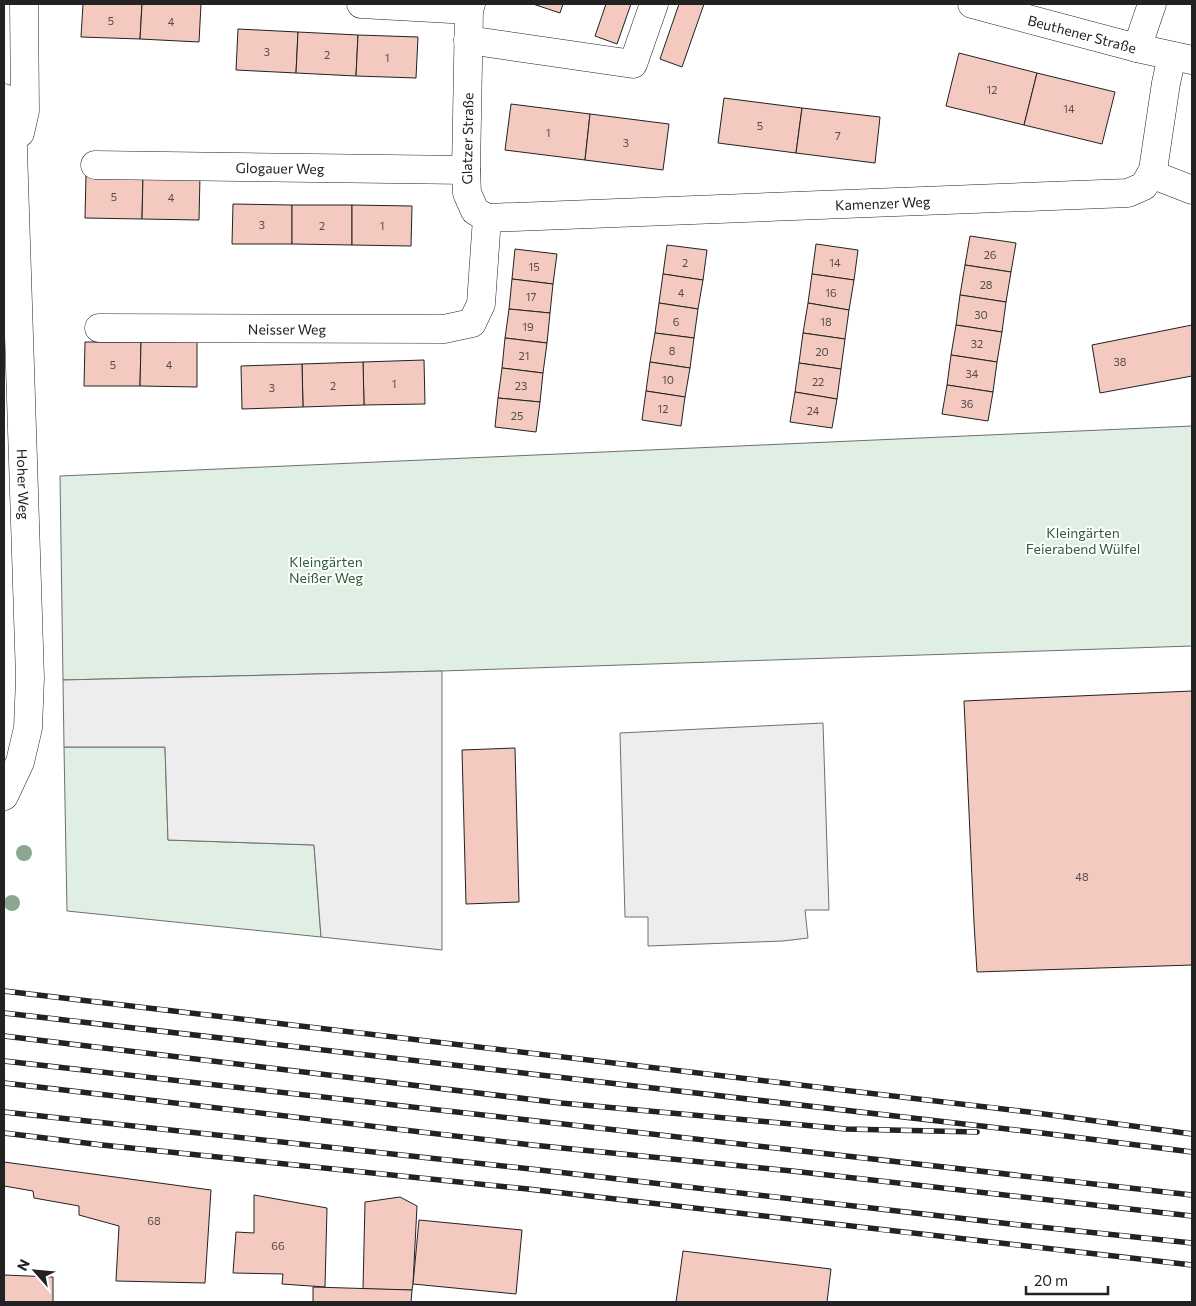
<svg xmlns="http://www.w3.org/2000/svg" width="1196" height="1306" font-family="Commissioner,sans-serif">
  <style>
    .green { fill: #e0efe3; stroke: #6f6f6f }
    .parking { fill: #ededed; stroke: #6f6f6f }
    .building { fill: #f3c9c0; stroke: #222 }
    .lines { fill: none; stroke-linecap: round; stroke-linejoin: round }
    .minor-casing { stroke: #222; stroke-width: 29 }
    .minor { stroke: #fff; stroke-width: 28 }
    .rail-casing { stroke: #222; stroke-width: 5.5 }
    .rail { stroke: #fff; stroke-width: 4; stroke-dasharray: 11; stroke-linecap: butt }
    .tree { fill: #8da692 }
    .labels { text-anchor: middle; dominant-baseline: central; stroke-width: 4; stroke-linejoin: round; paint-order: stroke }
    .number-label { font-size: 11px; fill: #564c4a }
    .street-label { font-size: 14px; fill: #222; stroke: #fff }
    .park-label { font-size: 14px; fill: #2f5e38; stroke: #fff }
  </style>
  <rect width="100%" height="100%" fill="#fff"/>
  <!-- green -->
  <g class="green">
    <polygon points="1192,426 1192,646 442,671 63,680 60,476"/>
    <polygon points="64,747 165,747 168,840 314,845 321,937 67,911"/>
  </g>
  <!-- parking -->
  <g class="parking">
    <polygon points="442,671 442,950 321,937 314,845 168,840 165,747 64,747 63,680"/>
    <polygon points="823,723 829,910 805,910 808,938 783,941 648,946 648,917 625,917 620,733"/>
  </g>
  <!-- building -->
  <g class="building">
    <polygon points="83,4 142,4 140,39 81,37"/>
    <polygon points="142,4 201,4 199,42 140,39"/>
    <polygon points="533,4 563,4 560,13"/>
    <polygon points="606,4 631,4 617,44 595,36"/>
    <polygon points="679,4 704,4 682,67 660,59"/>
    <polygon points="238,29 298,32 296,73 236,70"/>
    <polygon points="298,32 358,35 356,76 296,73"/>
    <polygon points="358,35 418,37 416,78 356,76"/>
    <polygon points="959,53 1037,73 1024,125 946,106"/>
    <polygon points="1037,73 1115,92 1102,144 1024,125"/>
    <polygon points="724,98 802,108 796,153 718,143"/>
    <polygon points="511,104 590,114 585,160 505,150"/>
    <polygon points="802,108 880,117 875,163 796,153"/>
    <polygon points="590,114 669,124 663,170 585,160"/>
    <polygon points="86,174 143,175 142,219 85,218"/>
    <polygon points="143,175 200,176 199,220 142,219"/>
    <polygon points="233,204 292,205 292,244 232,244"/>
    <polygon points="292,205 352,205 352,245 292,244"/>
    <polygon points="352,205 412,206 411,246 352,245"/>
    <polygon points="970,236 1016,243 1011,272 965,265"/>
    <polygon points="816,244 858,250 854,280 812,274"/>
    <polygon points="667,245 707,250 703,280 663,274"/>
    <polygon points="515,249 557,254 553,284 512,279"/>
    <polygon points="965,265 1011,272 1006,302 960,295"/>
    <polygon points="663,274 703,280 698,309 659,303"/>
    <polygon points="812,274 854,280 849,310 808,303"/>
    <polygon points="512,279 553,284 550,313 509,309"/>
    <polygon points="960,295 1006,302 1002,332 956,325"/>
    <polygon points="659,303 698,309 694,338 655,333"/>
    <polygon points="808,303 849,310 845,339 803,333"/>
    <polygon points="509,309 550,313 547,343 505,338"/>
    <polygon points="956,325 1002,332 997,362 951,355"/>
    <polygon points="1192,325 1192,376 1100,393 1092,345"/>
    <polygon points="655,333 694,338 690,368 650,362"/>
    <polygon points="803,333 845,339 841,369 799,363"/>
    <polygon points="505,338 547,343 543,373 502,368"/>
    <polygon points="85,342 141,342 140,386 84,386"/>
    <polygon points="141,342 197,342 197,387 140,386"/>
    <polygon points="951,355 997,362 993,392 947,385"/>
    <polygon points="424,360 425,404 364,405 363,362"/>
    <polygon points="363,362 364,405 303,407 302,364"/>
    <polygon points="650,362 690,368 685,397 646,391"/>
    <polygon points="799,363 841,369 837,399 795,392"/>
    <polygon points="302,364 303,407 242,409 241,366"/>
    <polygon points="502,368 543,373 540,402 498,398"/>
    <polygon points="947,385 993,392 988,421 942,414"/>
    <polygon points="646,391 685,397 681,426 642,420"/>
    <polygon points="795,392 837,399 832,428 790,422"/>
    <polygon points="498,398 540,402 536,432 495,427"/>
    <polygon points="1192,691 1192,965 977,972 974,923 964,701"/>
    <polygon points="515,748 519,902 466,904 462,750"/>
    <polygon points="4,1162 211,1190 205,1283 116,1281 119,1226 79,1215 79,1206 34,1198 33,1191 4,1186"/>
    <polygon points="254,1195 327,1208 325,1287 282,1284 283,1274 233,1273 236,1232 254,1233"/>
    <polygon points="400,1197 417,1206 413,1284 412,1290 363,1289 365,1202"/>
    <polygon points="419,1220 522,1230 516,1294 413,1284"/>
    <polygon points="683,1251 831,1269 827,1302 676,1302"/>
    <polygon points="4,1275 53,1277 53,1302 4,1302"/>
    <polygon points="313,1287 412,1290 411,1302 313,1302"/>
  </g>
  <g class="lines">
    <defs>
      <g id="minor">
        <polyline points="361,4 469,10"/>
        <path id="s1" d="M972,4l165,44 55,12"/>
        <polyline points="468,40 633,64 654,4"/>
        <polyline points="1137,48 1152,4"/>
        <path id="s2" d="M4,98l8,20 18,560 -2,50 -8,34 -16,34"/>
        <polyline points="20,133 25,111 24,4"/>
        <path id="s3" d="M95,165l371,5"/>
        <polyline points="1151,174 1192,190"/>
        <path id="s4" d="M487,218l641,-25 16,-7 9,-16 13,-87 6,-27"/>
        <path id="s5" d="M99,328l345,1 28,-6 9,-19 6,-86 -12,-7 -8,-18 -1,-23 3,-160 2,-6"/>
      </g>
    </defs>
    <!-- minor casing -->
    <use href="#minor" class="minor-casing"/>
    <!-- minor -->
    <use href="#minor" class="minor"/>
    <defs>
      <g id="rail">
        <polyline points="4,991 1029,1112 1192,1134"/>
        <polyline points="4,1013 1042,1133 1192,1152"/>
        <polyline points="4,1036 561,1103 846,1129 977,1132"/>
        <polyline points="4,1061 1192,1195"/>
        <polyline points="4,1083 532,1145 792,1171 1192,1216"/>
        <polyline points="4,1112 531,1169 1002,1223 1192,1243"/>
        <polyline points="4,1133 102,1145 528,1189 1192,1265"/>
      </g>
    </defs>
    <!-- rail casing -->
    <use href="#rail" class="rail-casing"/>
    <!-- rail -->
    <use href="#rail" class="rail"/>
  </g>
  <!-- trees -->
  <g class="tree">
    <circle cx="24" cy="853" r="8"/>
    <circle cx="12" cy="903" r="8"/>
  </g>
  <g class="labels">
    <!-- number labels -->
    <g class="number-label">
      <text x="111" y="20">5</text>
      <text x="171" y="21">4</text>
      <text x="267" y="51">3</text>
      <text x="327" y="54">2</text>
      <text x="387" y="57">1</text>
      <text x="992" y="89">12</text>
      <text x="1069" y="108">14</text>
      <text x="760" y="125">5</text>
      <text x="548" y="132">1</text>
      <text x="838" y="135">7</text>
      <text x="626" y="142">3</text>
      <text x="114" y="196">5</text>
      <text x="171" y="197">4</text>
      <text x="262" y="224">3</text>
      <text x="322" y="225">2</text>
      <text x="382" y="225">1</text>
      <text x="990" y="254">26</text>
      <text x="685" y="262">2</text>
      <text x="835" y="262">14</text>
      <text x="534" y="266">15</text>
      <text x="986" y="284">28</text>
      <text x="681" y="292">4</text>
      <text x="831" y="292">16</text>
      <text x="531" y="296">17</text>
      <text x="981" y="314">30</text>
      <text x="676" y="321">6</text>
      <text x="826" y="321">18</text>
      <text x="528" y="326">19</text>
      <text x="977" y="343">32</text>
      <text x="672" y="350">8</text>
      <text x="822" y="351">20</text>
      <text x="524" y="355">21</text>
      <text x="1120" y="361">38</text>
      <text x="113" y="364">5</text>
      <text x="169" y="364">4</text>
      <text x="972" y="373">34</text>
      <text x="668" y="379">10</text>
      <text x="818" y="381">22</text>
      <text x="394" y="383">1</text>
      <text x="333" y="385">2</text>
      <text x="521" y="385">23</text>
      <text x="272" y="387">3</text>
      <text x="967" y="403">36</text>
      <text x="663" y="408">12</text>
      <text x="813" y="410">24</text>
      <text x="517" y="415">25</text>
      <text x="1082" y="876">48</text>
      <text x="154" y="1220">68</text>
      <text x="278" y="1245">66</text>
    </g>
    <!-- street labels -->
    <g class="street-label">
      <text stroke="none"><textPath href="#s1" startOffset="114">Beuthener Straße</textPath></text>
      <text stroke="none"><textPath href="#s5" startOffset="569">Glatzer Straße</textPath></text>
      <text stroke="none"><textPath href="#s3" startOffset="185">Glogauer Weg</textPath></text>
      <text stroke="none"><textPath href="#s4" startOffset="396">Kamenzer Weg</textPath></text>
      <text stroke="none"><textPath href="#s5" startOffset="188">Neisser Weg</textPath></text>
      <text stroke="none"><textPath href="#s2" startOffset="388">Hoher Weg</textPath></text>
    </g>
    <!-- park labels -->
    <g class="park-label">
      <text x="1083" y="532">Kleingärten<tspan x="1083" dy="16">Feierabend Wülfel</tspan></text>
      <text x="326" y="561">Kleingärten<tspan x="326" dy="16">Neißer Weg</tspan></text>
    </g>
  </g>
  <!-- border -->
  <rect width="1196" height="1306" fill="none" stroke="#222222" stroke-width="10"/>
  <!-- north arrow -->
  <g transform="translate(35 1271) rotate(297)" stroke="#ffffff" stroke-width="4" paint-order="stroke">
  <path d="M0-4L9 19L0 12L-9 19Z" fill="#222222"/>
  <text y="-8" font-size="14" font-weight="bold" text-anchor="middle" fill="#222222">N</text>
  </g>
  <!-- scale -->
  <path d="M1026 1286v8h82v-8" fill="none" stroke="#222222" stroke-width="2.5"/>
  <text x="1034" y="1286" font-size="15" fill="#222222" stroke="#ffffff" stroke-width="4" paint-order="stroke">20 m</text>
</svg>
